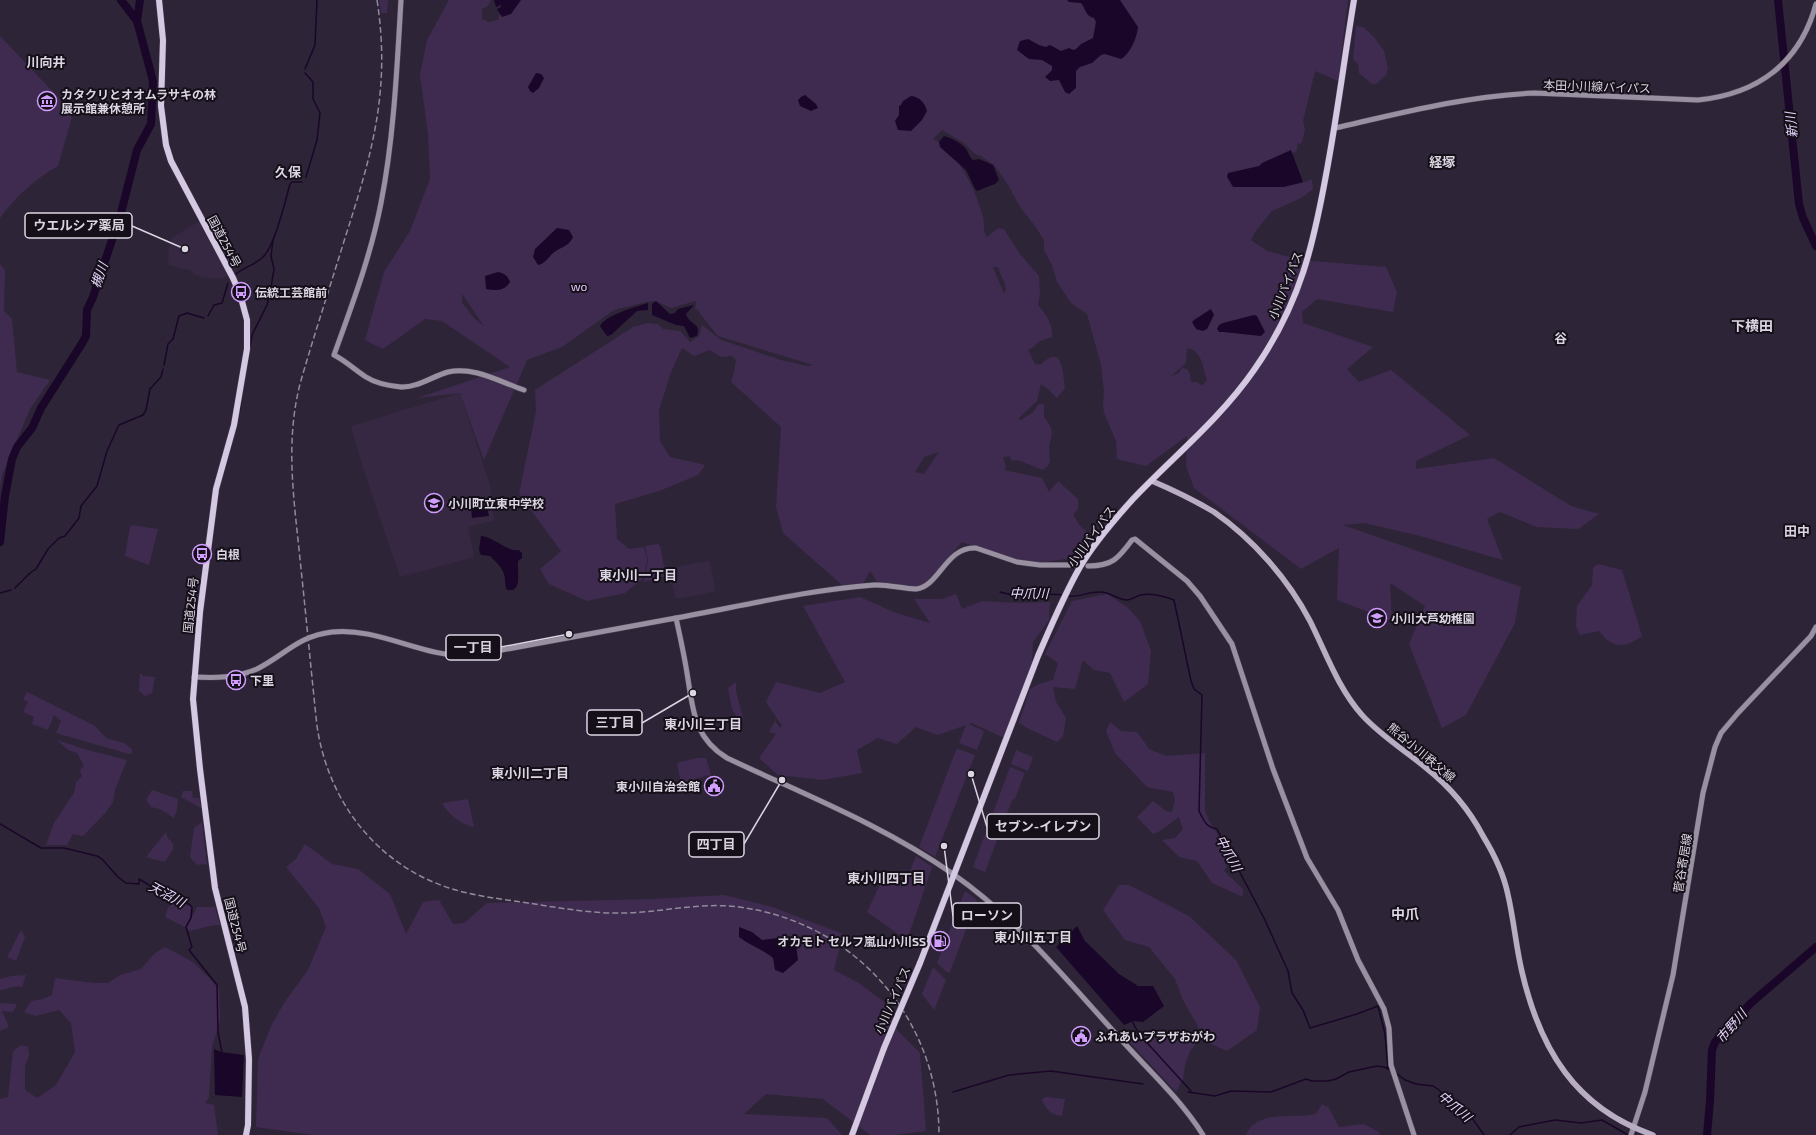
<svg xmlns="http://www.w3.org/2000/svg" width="1816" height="1135" font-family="'Exo 2','Noto Sans JP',sans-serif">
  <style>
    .built { fill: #362842 }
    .green { fill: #3f2b50; fill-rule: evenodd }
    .water { fill: #1a0628 }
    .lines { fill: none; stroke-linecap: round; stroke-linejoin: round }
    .stream { stroke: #1a0628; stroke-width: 1.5 }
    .river { stroke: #1a0628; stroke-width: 8 }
    .secondary-casing { stroke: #4a4052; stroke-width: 6 }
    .primary-casing { stroke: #4a4052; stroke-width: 6 }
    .highway-casing { stroke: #4a4052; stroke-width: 7 }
    .secondary { stroke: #9991a1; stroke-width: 5 }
    .primary { stroke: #b8adc3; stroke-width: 5.5 }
    .highway { stroke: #d5c8e2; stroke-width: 6 }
    .rail { stroke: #918a99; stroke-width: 1.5; stroke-dasharray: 6 3; stroke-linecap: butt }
    .highway-bridge-casing { stroke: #4a4052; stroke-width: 7; stroke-linecap: butt }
    .highway-bridge { stroke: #d5c8e2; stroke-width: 6 }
    .labels { text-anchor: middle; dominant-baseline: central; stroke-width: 4; stroke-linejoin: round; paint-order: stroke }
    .street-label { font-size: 12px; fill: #dbd5e2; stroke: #140f18 }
    .poi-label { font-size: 12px; font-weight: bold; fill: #dbd5e2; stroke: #140f18; text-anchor: start }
    .park-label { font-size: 12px; fill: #e3c7fd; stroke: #140f18 }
    .neighbourhood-label { font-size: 13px; font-weight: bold; fill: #dbd5e2; stroke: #140f18 }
    .water-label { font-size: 13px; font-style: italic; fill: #e8d4fd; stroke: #140f18 }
    .quarter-label { font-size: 14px; font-weight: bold; fill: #dbd5e2; stroke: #140f18 }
    .leader { fill: none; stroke: #dbd5e2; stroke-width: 1.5 }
    .callout-dot { fill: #dbd5e2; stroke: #140f18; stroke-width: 1.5 }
    .callout { fill: #140f18; stroke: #dbd5e2; stroke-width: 1.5 }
    .callout-label { font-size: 13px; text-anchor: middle; font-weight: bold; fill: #dbd5e2 }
  </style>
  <rect width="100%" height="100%" fill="#2e2437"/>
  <!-- built -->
  <g class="built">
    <polygon points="198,222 199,222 228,276 220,279 202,277 194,274 193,271 168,265 169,248 172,238"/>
    <polygon points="460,393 490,485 494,520 468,527 474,557 400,577 364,471 351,426"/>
    <polygon points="708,561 710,563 715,589 714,592 677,599 675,597 669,570 670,568"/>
  </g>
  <!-- green -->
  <g class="green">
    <polygon points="379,0 388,0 387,13 381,13"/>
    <path d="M449,0h42l-3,6 -6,3v10l7,3 9,-2 6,-20h844l-10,81 -23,-10 -12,50 2,9 -4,14 -3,-1 -1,7 -47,34c22,1 42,5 62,-5l1,10 -12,9 -29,13 -17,21 -4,8 16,11 34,9 85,7 11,25 -4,20 -76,-13 -15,13 1,11 70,24 -26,22 12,13 32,-12 79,65 -54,26v8l78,-11 77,48 28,8 -21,15 -41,-2 -37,-15 -13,7 16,41 -83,-24 -56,-13 -21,2 178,62 -6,36 -49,92 -24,13 -33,-84 16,-38 -35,-23 2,38 -55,-21 2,-52 -38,21 -107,-81 -8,-22 1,-30 -41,30 -29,-7 -1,-18 -12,-28 -1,-8 1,-13 -3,-27 -14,-51 -16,-11 -14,-21 -5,-17 -8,-15v-10l-9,-14 -15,-19 -12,-22 -13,-19 -14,-10 -6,-2 -11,-11 -22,-13 -9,9c24,10 43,53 50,77 2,7 -1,14 4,21l11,-9 6,1 15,24 20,23 1,17 -2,12c8,9 15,19 14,32l-12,4 -8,7 -4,2 7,14 5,1c7,-5 9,-10 18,-7 6,10 5,19 7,30l-8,10 -9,-9 -7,-5 -4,17 -19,18 3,1 12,-8 6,-8h5v12l7,12 1,7 -3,11 1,15 -2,5 -6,4 -21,-9 -10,-1 -1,-4 -7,1 3,9 -2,4 38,8 7,14 9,-11 20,18v10l-5,6 8,12 10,8 -9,12 -16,12 -38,5 -66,-22c-9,9 -33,42 -44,45 -12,4 -27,-1 -40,-4l-8,-12 -9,16 -19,-2 -59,-52 -7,-26 5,-80 -50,-45 3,-10 2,-12 -4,-4 -11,1 -11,-7 -16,6 -12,-8 -11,24 -12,38 1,31 10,16 35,8 -7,10 -39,16 -44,13 2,35 12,10 15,-2 3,12 -3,19 -19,15 -38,8 -38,-17 -9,-15 21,-18 -42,-57 17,-83 -1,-21 98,-63 15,-4 10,1 5,5 17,2 10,11 9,-6 3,-11 19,15 60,20 26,6 6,-1 -95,-29 -20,-25 2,-1 -5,-1 1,-8 -25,7 -15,-7 -10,1 -32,8 -52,37 -35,13 -43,100 -24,-67 -43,5 93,-31 -68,-46 -17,-2 -42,30 -18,-9 19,-68 26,-41 20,-52 -2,-45 -8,-59 7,-35zM993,267h5c2,10 11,17 6,27zM462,294l22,32c-10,-6 -14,-14 -22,-23zM1187,348c16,3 15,19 20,32l-5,6 -5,-4h-6l-1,-8 -3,-5 -5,-1 -3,5 -8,3 15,-13zM939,452l-15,22 -9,-2 9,-15z"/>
    <polygon points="1356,26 1363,27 1374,37 1384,51 1388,69 1386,75 1376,84 1372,84 1359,73 1358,64 1353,60"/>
    <path d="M0,36l73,77 -15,53c-22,12 -43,31 -58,52z"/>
    <polygon points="0,264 5,270 4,311 12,319 17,372 50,380 30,409 2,475 0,489"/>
    <polygon points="132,525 158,529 149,565 125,556 130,527"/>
    <polygon points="658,544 660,546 666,576 644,582 648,560 645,546"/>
    <path d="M1598,564l24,6 20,66c-17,13 -31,12 -43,-5l-19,4 -4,-9 1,-20 15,-21 1,-17z"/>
    <polygon points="956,594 962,609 982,601 1020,603 1050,602 1049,620 1033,642 1032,664 1004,738 972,723 969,724 984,731 977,750 959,743 966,725 938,735 916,727 897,744 878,738 857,750 862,773 822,780 778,775 759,758 776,734 769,732 775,721 780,728 782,726 766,702 776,682 820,693 845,682 803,606 860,597 896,613 930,623 914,599 942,599"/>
    <polygon points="1107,594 1127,607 1140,621 1151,651 1148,684 1124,702 1110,673 1094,670 1083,660 1075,689 1053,687 1056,702 1066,718 1063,736 1057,742 1027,728 1019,723 1030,689 1039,684 1053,680 1058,663 1045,654 1072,601"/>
    <polygon points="140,673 143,676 155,677 152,693 145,696 139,691"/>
    <polygon points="736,682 736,691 743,718 739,721 732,709 728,688"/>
    <polygon points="27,692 95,726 106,738 124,743 132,749 132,753 129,754 56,733 61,721 54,715 48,730 32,724 34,717 23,712 28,702 23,699"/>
    <polygon points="1110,722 1121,731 1137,732 1149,749 1166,756 1205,753 1205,810 1208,819 1232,857 1224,871 1243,889 1243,897 1212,883 1197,861 1179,857 1162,840 1175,838 1183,829 1179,817 1160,831 1153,834 1137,817 1153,801 1166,811 1172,812 1175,799 1173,792 1147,787 1115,753 1106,731"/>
    <polygon points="57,740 84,749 127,760 115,790 113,802 106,812 83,836 73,834 67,845 46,845 54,823 74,793 76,782 82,777 80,770 84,766 77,753 68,750"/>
    <polygon points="958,749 975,755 935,857 919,847 956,750"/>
    <polygon points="1016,750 1033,757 1028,771 1011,764"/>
    <polygon points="697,758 706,758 711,775 697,778 697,786 682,789 677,763"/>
    <polygon points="1010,767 1023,772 1024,775 1015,799 1012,800 985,872 973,867"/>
    <polygon points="152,790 178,799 177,810 174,818 160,809 151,807 146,800"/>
    <polygon points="183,791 192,791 193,798 199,798 201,808 181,797"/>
    <path d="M468,799l6,28c-14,-3 -23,-11 -31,-22v-2z"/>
    <polygon points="202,822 207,865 201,864 197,865 190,857 194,828"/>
    <polygon points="166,832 167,837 173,844 173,849 165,862 146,857"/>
    <polygon points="305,844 332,864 358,869 390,894 406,934 423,902 439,900 453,924 464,923 487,903 653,899 724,895 772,907 843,934 834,970 859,983 888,1005 898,1031 920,1053 926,1131 895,1135 870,1135 823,1099 766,1094 744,1114 827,1118 842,1135 313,1135 256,1127 258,1059 272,1024 284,1003 308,970 326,927 319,908 286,867 296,859"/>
    <polygon points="916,856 932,867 907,940 867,912 885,874 905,883"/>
    <polygon points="1119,885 1129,885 1189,916 1236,960 1260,1007 1257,1030 1227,1051 1207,1042 1183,1000 1175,979 1149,947 1125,940 1103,910"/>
    <polygon points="965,891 977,900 950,972 948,973 937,963"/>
    <polygon points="173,900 191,907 190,917 185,927 165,917 167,910"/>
    <path d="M197,907h18l5,18c-11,0 -20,4 -31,6l-2,-4z"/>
    <polygon points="21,930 25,937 16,961 7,957"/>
    <polygon points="165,947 193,962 219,988 220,1020 212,1047 209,1097 205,1103 214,1105 218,1135 0,1135 0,1099 8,1097 13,1051 21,1045 28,1047 29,1055 25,1066 25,1090 37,1098 56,1085 75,1052 71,1023 59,1010 35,1016 24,1012 31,1001 43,999 52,995 55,978 94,983 108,983 120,975 141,969 155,953"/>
    <polygon points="933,967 946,980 934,1010 922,994"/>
    <path d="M26,975l-4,12c-12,-2 -11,2 -22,3v-11l11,-3z"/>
    <polygon points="0,1003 17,1004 13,1012 2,1011 9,1027 0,1031"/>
    <polygon points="1197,1030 1201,1038 1190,1051 1185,1065 1183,1079 1176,1092 1125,1037 1135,1033 1182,1039"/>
    <path d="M1046,1097l19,2 -3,17c-10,-1 -16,-6 -20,-16l1,-2z"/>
    <path d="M1322,1104l7,4 10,19 25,-3 15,8 1,3h-134c10,-26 48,-16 70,-21z"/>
  </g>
  <!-- water -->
  <g class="water">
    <polygon points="494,0 521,0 511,14 502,17 497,9 501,7 501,5 496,7"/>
    <path d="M1067,0h53l18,27c-1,11 -8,27 -17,32l-16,-5 -4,1 -9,8 -12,4 -4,4v17l-7,6 -4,-2 -6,-12 -9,1 -5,-4 7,-7v-4l-10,-6 -13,-1 -12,-9 3,-9 8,-2 11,6 7,2 4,-2 11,6 8,-3 4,2 3,-1 5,-5 12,-6 3,-16 -2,-4c-9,-2 -8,-9 -13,-15l-12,-1z"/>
    <polygon points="536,73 541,74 544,78 539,88 533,93 530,91 528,87"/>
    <polygon points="805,95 816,104 818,108 811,111 800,106 798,100 801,97"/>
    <path d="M911,96c9,1 14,7 16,15l-5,9 -11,11 -13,-1 -3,-9 4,-6v-9l2,-1 2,-4z"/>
    <path d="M944,136c6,1 19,8 22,13 3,4 3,8 7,11l6,-1 14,6 6,15 -4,4 -18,7 -2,-2 -9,-19 -26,-23 -1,-5z"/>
    <polygon points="1291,150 1303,182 1284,187 1233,187 1227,177 1228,173 1259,166 1262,163"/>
    <path d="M557,228l12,2 4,7c-3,8 -11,10 -17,14 -7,4 -10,13 -18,14l-5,-8 2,-8z"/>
    <path d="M498,272c6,1 10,4 12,10 -5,9 -15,9 -24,7l-1,-13z"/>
    <path d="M656,301l14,13 5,-1 3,-4 16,-4 -8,9c3,11 16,9 11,22l-7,2 -6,-12 -8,-1 -24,-10v-11z"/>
    <path d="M648,303v7l-11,1 -26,24 -4,1 -7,-10c4,-10 37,-20 48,-23z"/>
    <polygon points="1211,309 1214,315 1207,329 1203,331 1196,329 1192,322 1194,320"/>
    <polygon points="1254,315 1257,316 1265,332 1261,336 1223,332 1219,332 1217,329 1219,325 1223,323"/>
    <polygon points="487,506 489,516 472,518 471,508"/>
    <path d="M481,536c13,1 28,17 38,14l3,3v5l-4,3c-1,10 5,32 -11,29 -3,-6 -1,-10 -3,-16 -2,-7 -9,-13 -14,-18l-9,-1 -2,-5z"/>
    <polygon points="1077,926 1085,941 1119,974 1138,986 1153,986 1164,1006 1143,1022 1133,1021 1124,1025 1056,947"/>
    <path d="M739,927l13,5 10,8 33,-4 3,24 -15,13 -8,-3 -2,-12c-11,-9 -22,-12 -34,-21z"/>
    <polygon points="214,1049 221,1052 244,1055 242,1097 215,1095"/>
  </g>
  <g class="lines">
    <!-- stream -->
    <g class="stream">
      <polyline points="305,69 315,45 317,0"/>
      <polyline points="305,73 313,82 313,99 320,113 317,140 306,177"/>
      <path d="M236,274c8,-7 19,-9 27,-17 12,-12 22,-55 27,-73l2,-2h10"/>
      <polyline points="208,316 214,305 222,303 228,283"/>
      <polyline points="250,347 252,335 267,305 270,293 274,269 271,256 273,240"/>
      <polyline points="164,365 168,344 173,339 179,316 187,313 204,318"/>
      <polyline points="240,410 241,402"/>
      <polyline points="15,588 30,573 36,569 48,549 59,538 65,536 79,518 81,506 97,486 107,451 118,427 119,425 143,415 146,410 150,389 161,377 163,369"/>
      <path d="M1000,592c21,7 42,0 64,3"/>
      <polyline points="0,593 11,590"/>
      <path d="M1067,596c12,2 22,-5 34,-4 9,0 17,8 26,8 5,0 9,-4 14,-5 10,-2 24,1 33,5l17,81 3,8 8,6 -3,116c5,10 7,16 18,18l47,89 24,53 4,22 11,17 7,18 47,-14 21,-8 7,28 3,35"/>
      <polyline points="0,824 41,848 64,848 97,856 102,859 118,877 126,883 139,884 139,879 174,900 189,904 192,907 191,918 186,927 192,947 189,950 217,985 218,1032 222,1053"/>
      <polyline points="1132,1021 1139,1034 1191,1091"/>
      <polyline points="1396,1073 1405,1080 1416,1084 1433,1086 1439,1090 1458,1112 1472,1118 1484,1135"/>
      <polyline points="953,1092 1009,1075 1051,1071 1143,1084"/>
      <polyline points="1188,1092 1215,1096 1231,1091 1271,1092 1306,1079 1312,1081 1328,1081 1336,1079 1349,1072 1377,1066 1384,1067 1391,1070"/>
      <polyline points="1510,1135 1519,1127 1555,1120 1581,1123 1602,1120 1628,1135"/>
    </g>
    <!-- river -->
    <g class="river">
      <polyline points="1778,0 1799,204 1803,218 1816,246"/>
      <polyline points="137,21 140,0"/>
      <polyline points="0,542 5,496 12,459 17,447 32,428 41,408 81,345 86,336 87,310 93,297 121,213 137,150 151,124 153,81 137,21 121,0"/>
      <polyline points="1707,1135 1710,1101 1712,1050 1715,1042 1751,1003 1816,947"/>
    </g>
    <defs>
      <g id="secondary">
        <path d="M401,0c-4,67 -7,137 -20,203 -10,52 -29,102 -47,152 12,6 21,15 32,22 9,6 25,9 35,10 16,1 32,-11 47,-15 26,-6 52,10 76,18"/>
        <path d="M1335,128c66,-15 131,-32 199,-35l164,7c60,-6 102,-37 118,-96"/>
        <path d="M1088,566c24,0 30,-7 44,-26l3,-1 52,42 13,15 32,48 41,125 34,89 31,52 20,50 26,49 5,19 2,37 23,70"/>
        <path d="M676,618c66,-12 131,-28 198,-33 13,-1 30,4 42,4 23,-2 30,-43 60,-41l41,14 23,3h34"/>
        <path d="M194,677c22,1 42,1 63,-8 28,-14 41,-33 75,-37 46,-5 90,25 137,24l207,-38c4,18 8,36 11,55 6,36 6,64 40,85 76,36 156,67 226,116 62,43 112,104 163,160 29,33 64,64 87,101"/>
        <polyline points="1631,1135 1645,1092 1673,975 1703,793 1715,747 1721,733 1738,713 1811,636 1816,627"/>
      </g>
      <path id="primary" d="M1152,481c21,9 42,19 62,31 39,27 74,67 96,109 16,32 28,67 52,94 18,20 42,35 63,52 24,19 44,42 58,69 11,18 21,39 25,59 6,26 8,52 14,77 18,77 53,136 131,163"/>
      <g id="highway">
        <polyline points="159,0 163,40 161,106 166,145 171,161 233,278 240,294 247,320 247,349 234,425 216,489 200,612 193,699 200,769 215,888 245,1007 249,1059 248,1125 246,1135"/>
        <path d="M920,963l118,-307c13,-30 26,-61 42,-89 14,-24 34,-47 53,-68 41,-43 87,-80 121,-129 47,-67 60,-127 74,-206 10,-55 17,-110 26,-164"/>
        <polyline points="852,1135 884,1048"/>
      </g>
    </defs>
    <!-- secondary casing -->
    <use href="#secondary" class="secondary-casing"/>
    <!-- primary casing -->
    <use href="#primary" class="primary-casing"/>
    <!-- highway casing -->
    <use href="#highway" class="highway-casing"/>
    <!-- secondary -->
    <use href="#secondary" class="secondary"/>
    <!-- primary -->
    <use href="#primary" class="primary"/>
    <!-- highway -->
    <use href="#highway" class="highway"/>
    <!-- rail -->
    <path class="rail" d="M377,0c14,90 -5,154 -32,238 -15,49 -31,97 -45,146 -15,59 -6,115 0,175 6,56 11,111 17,167 11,75 59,138 132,162 25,8 52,11 79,15 32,5 65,11 97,10 39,-1 75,-11 114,-6 116,15 200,112 200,228"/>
    <defs>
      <polyline id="highway-bridge" points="884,1048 920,963"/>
    </defs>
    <!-- highway-bridge casing -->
    <use href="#highway-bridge" class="highway-bridge-casing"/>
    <!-- highway-bridge -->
    <use href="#highway-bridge" class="highway-bridge"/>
  </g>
  <!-- icons -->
  <defs>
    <symbol id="museum-ring" viewBox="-11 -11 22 22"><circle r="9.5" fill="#140f18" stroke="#d19dfe" stroke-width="1.5"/><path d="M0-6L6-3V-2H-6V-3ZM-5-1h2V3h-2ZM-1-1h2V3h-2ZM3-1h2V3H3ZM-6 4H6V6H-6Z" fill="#d19dfe"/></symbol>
    <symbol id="bus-ring" viewBox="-11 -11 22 22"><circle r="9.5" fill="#140f18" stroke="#d19dfe" stroke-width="1.5"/><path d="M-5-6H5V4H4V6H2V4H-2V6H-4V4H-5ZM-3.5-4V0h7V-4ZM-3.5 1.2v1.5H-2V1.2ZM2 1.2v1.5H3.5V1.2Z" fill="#d19dfe"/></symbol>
    <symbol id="school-ring" viewBox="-11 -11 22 22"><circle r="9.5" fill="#140f18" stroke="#d19dfe" stroke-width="1.5"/><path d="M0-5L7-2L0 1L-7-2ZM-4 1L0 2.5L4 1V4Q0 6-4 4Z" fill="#d19dfe"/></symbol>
    <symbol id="civic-ring" viewBox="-11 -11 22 22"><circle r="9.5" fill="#140f18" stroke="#d19dfe" stroke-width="1.5"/><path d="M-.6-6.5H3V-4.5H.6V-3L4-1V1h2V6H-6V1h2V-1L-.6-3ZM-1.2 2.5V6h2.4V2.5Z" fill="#d19dfe"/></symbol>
    <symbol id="fuel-ring" viewBox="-11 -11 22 22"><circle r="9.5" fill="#140f18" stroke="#d19dfe" stroke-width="1.5"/><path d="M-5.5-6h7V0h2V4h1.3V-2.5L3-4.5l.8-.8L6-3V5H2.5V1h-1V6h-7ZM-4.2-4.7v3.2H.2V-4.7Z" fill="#d19dfe"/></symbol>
  </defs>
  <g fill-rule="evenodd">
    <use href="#museum-ring" x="36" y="90" width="22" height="22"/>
    <use href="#bus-ring" x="230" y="281" width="22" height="22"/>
    <use href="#school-ring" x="423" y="492" width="22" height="22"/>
    <use href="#bus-ring" x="191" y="543" width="22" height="22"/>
    <use href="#school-ring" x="1366" y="607" width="22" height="22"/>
    <use href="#bus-ring" x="225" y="669" width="22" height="22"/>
    <use href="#civic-ring" x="703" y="775" width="22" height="22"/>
    <use href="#fuel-ring" x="929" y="930" width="22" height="22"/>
    <use href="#civic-ring" x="1070" y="1025" width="22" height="22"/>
  </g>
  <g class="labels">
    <!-- street labels -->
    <g class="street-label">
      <text transform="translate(1597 86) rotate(2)">本田小川線バイパス</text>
      <text transform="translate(225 241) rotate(62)">国道254号</text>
      <text transform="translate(1285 285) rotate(-68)">小川バイパス</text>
      <text transform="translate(1091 536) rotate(-54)">小川バイパス</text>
      <text transform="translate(190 605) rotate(-84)">国道254号</text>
      <text transform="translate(1422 752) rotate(40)">熊谷小川秩父線</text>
      <text transform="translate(1682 863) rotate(-81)">菅谷寄居線</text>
      <text transform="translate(236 925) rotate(76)">国道254号</text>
      <text transform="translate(892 1000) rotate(-67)">小川バイパス</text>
    </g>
    <!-- poi labels -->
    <g class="poi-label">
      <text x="61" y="94">カタクリとオオムラサキの林<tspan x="61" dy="14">展示館兼休憩所</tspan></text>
      <text x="255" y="292">伝統工芸館前</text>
      <text x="448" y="503">小川町立東中学校</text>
      <text x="216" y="554">白根</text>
      <text x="1391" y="618">小川大芦幼稚園</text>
      <text x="250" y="680">下里</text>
      <text x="700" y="786" text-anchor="end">東小川自治会館</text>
      <text x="926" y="941" text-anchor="end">オカモト セルフ嵐山小川SS</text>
      <text x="1095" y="1036">ふれあいプラザおがわ</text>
    </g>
    <!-- park labels -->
    <g class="park-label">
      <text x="579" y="286">wo</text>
    </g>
    <!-- neighbourhood labels -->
    <g class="neighbourhood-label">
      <text x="46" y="62">川向井</text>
      <text x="1442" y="162">経塚</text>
      <text x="288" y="172">久保</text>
      <text x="1561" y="338">谷</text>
      <text x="1797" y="531">田中</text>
      <text x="638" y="575">東小川一丁目</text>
      <text x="703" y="724">東小川三丁目</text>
      <text x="530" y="773">東小川二丁目</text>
      <text x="886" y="878">東小川四丁目</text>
      <text x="1033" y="937">東小川五丁目</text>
    </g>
    <!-- water labels -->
    <g class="water-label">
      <text transform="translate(1791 125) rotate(-96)">新川</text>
      <text transform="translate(99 275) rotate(-71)">槻川</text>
      <text transform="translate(1029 593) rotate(1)">中爪川</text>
      <text transform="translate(1229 853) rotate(62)">中爪川</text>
      <text transform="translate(167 894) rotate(28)">天沼川</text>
      <text transform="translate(1731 1026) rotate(-49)">市野川</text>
      <text transform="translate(1455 1106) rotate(41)">中爪川</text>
    </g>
    <!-- quarter labels -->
    <g class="quarter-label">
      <text x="1752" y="325">下横田</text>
      <text x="1405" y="913">中爪</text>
    </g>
  </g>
  <!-- callouts -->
  <path class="leader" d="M185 249L132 226M569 634L501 647M693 693L642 723M971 774L987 827M782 780L744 844M944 846L953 916"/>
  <g class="callout-dot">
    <circle cx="185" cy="249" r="4"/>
    <circle cx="569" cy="634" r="4"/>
    <circle cx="693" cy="693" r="4"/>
    <circle cx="971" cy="774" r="4"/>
    <circle cx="782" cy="780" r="4"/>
    <circle cx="944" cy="846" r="4"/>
  </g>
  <g class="callout">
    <rect x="25" y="213" width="107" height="25" rx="4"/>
    <rect x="446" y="635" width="55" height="25" rx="4"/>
    <rect x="587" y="710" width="55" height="25" rx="4"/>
    <rect x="987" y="814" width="112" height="25" rx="4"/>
    <rect x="689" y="832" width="55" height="25" rx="4"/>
    <rect x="953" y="903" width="68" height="25" rx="4"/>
  </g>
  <g class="callout-label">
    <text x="79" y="230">ウエルシア薬局</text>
    <text x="473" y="652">一丁目</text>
    <text x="615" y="727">三丁目</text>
    <text x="1043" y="831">セブン-イレブン</text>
    <text x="716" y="849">四丁目</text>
    <text x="987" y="920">ローソン</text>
  </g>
</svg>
